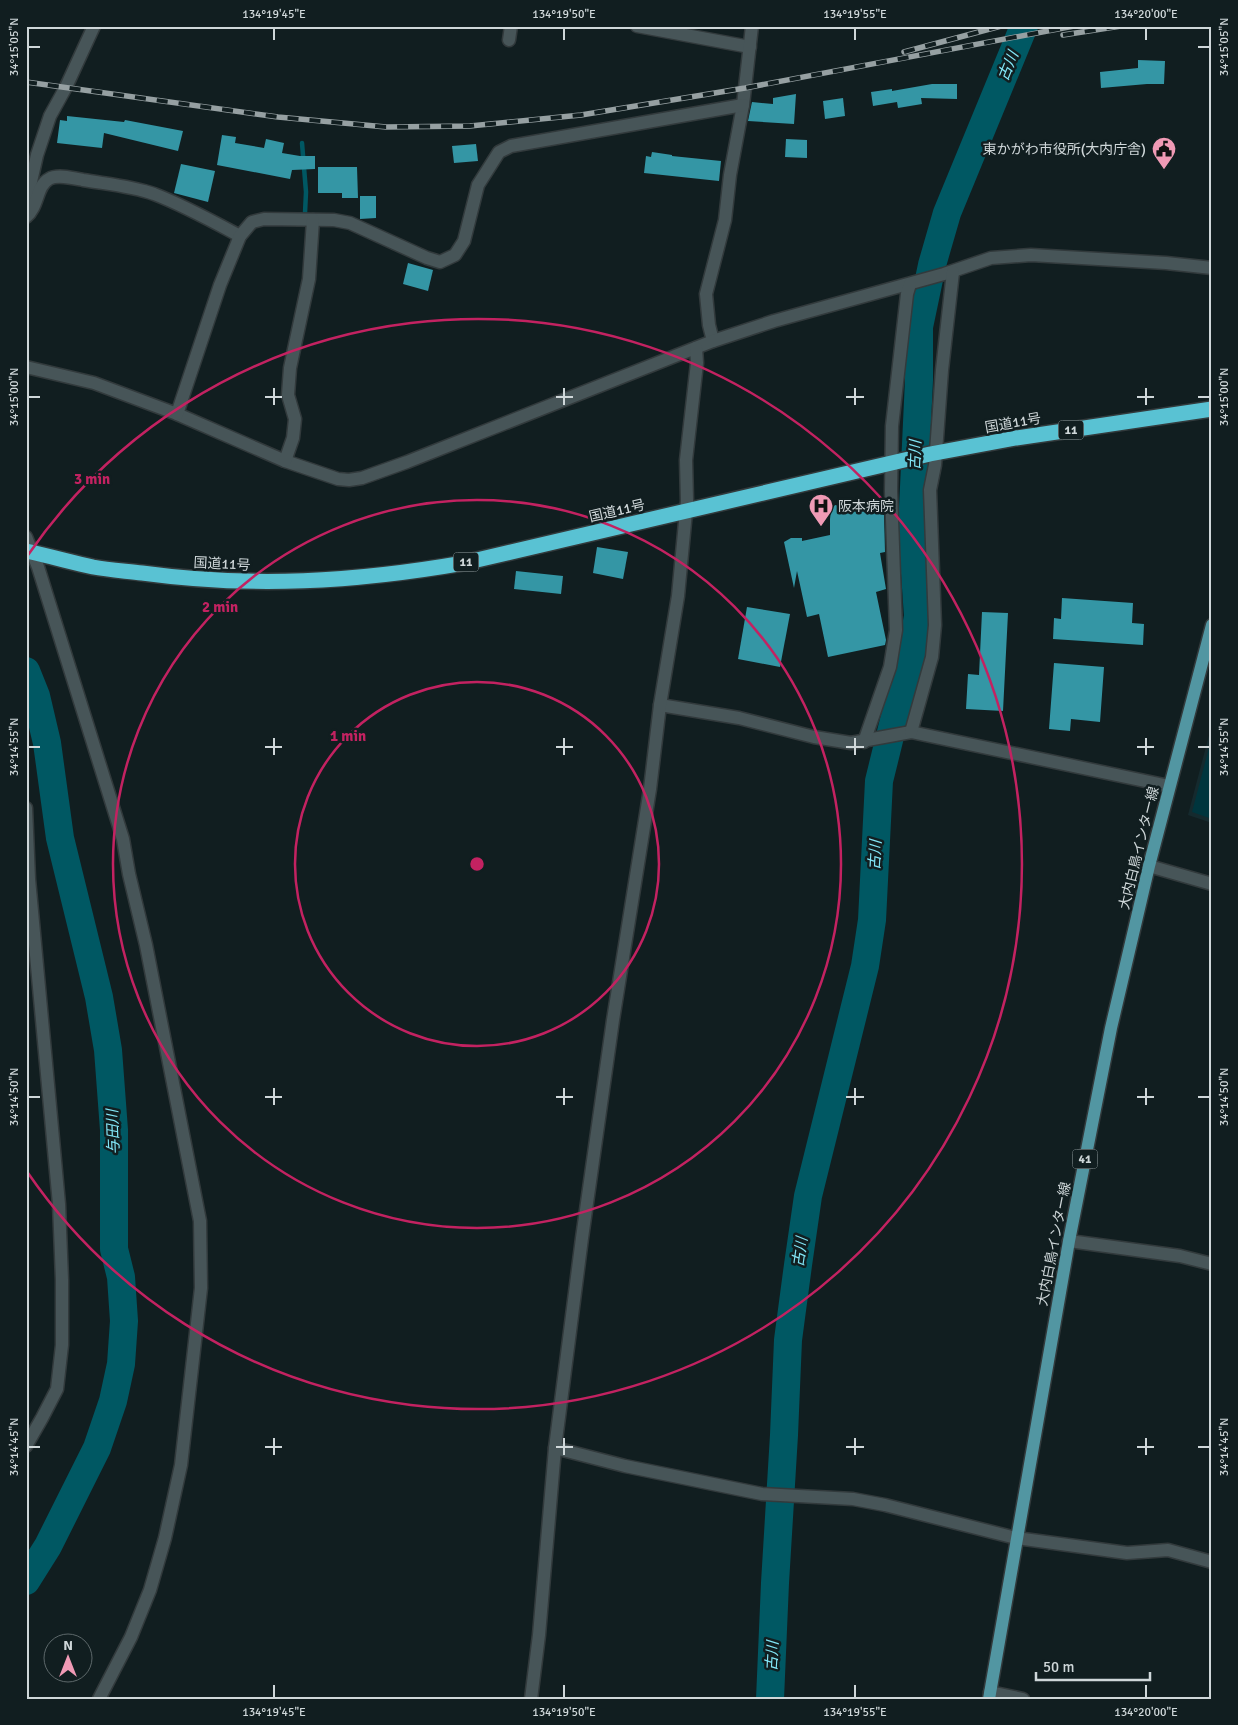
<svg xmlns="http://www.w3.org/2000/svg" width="1238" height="1725" font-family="Signika,'Noto Sans JP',sans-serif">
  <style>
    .built { fill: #152a2e }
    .grass { fill: #00353d }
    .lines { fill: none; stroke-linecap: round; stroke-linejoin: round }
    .stream { stroke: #005863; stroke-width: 4.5 }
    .river { stroke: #005863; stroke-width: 28 }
    .building { fill: #3496a5 }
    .street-casing { stroke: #323a3c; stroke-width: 15 }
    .secondary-casing { stroke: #323a3c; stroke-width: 15 }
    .primary-casing { stroke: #323a3c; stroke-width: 15 }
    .highway-casing { stroke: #323a3c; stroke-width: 18 }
    .street { stroke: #475558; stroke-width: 12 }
    .secondary { stroke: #475558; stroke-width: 12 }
    .primary { stroke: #5296a2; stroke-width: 12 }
    .highway { stroke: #59c2d3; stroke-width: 15 }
    .rail-casing { stroke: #96a0a2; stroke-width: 5.5 }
    .rail { stroke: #111e20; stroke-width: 4; stroke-dasharray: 11; stroke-linecap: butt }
    .ticks { fill: none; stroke: #cfd7d9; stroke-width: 2 }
    .ring { fill: none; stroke: #c32261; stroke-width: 2.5 }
    .labels { text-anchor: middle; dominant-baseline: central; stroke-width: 5; stroke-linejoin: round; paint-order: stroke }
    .shield { fill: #111e20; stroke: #96a0a2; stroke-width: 1 }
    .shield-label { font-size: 12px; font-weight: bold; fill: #cfd7d9 }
    .poi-label { font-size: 14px; fill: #cfd7d9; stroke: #111e20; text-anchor: end }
    .street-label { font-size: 14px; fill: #cfd7d9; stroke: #111e20 }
    .water-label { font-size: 15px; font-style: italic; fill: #83e8f9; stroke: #111e20 }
    .centre { fill: #c32261; stroke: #111e20; stroke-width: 2.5 }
    .ring-label { font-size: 15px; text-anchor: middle; font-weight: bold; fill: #c32261; stroke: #111e20; stroke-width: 5; stroke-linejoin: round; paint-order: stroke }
    .neatline { fill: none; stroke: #cfd7d9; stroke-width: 2 }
    .ticks-label { font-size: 12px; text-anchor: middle; fill: #cfd7d9 }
  </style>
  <rect width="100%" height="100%" fill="#111e20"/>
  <!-- built -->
  <polygon class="built" points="1212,724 1212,823 1188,815"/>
  <!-- grass -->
  <polygon class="grass" points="1211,740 1212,740 1212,819 1192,812"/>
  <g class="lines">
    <!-- stream -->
    <polyline class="stream" points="302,143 306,192 305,213"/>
    <!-- river -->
    <g class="river">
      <polyline points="26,671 36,696 47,743 60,838 99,997 108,1050 114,1130 114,1249 121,1277 124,1321 121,1364 113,1401 97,1448 48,1546 26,1581"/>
      <polyline points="770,1699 775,1583 784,1435 788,1340 798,1265 808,1196 865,966 872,920 879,781 894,720 909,667 918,616 912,530 919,380 919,327 932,265 947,213 1024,26"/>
    </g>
  </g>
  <!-- building -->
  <g class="building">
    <polygon points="1138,60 1165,61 1164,84 1147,84 1101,88 1100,72 1138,68"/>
    <polygon points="932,84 957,84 957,99 921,98 922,104 898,108 897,102 873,106 871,92 892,89 892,91"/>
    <polygon points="796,94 794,124 748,121 752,102 773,104 773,98"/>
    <polygon points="843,98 845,116 825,119 823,101"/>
    <polygon points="67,116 124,122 125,120 183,131 178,151 104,133 102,148 57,143 60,120 67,121"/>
    <polygon points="222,135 236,137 235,143 264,148 266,139 284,143 282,153 300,156 315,156 315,169 292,170 290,179 217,165"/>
    <polygon points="786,139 807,140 807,158 785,157"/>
    <polygon points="476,144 478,161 454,163 452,146"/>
    <polygon points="652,152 672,155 672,156 721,161 719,181 644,173 646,156 651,157"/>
    <polygon points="181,164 215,171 208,202 174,193"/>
    <polygon points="318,167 357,167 358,198 342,198 342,193 318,193"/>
    <polygon points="360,196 376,196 376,218 360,219"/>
    <polygon points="408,263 433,270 428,291 403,284"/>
    <polygon points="835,505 884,515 885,552 880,553 886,589 876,592 886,640 885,645 828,657 819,614 807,617 797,571 794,588 784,542 791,538 802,538 802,541 830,535 830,519 831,511"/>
    <polygon points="597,547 628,552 623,579 593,573"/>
    <polygon points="516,571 563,576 561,594 514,589"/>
    <polygon points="1062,598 1133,603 1132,623 1144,624 1143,645 1053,639 1054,618 1061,619"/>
    <polygon points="747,607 790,614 780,667 738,659"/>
    <polygon points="982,612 1008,613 1003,711 966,709 968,674 979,675"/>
    <polygon points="1054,663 1104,667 1100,722 1071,719 1070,731 1049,729"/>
  </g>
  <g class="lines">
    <defs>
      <g id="street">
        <polyline points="637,26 750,47"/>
        <polyline points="509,40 511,26"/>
        <polyline points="26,204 37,155 50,116 66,87 94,26"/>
        <path d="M26,217c13,-11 10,-31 23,-38 8,-5 24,-1 34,1 23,4 48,6 71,14 29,11 58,27 86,42"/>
        <polyline points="713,341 709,325 706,294 725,220 730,175 743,105 752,26"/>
        <polyline points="26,367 94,383 177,414 285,461 338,479 349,480 362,478 407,462 713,341 774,321 944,274 991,258 1031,255 1166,263 1212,268"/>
        <polyline points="177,414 220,285 240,236 252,222 264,219 334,220 350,223 427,258 440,262 455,255 464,241 478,185 499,152 511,146 743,105"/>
        <polyline points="285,461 293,438 295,419 288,395 290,368 309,279 313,220"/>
        <polyline points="26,537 38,567 123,839 129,874 146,945 200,1221 201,1288 181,1465 165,1538 150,1590 131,1637 99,1699"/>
        <polyline points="660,705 739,718 814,737 851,743 911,732 1169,786"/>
        <polyline points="911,732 932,657 935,625 930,490 935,465 942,370 953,272"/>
        <polyline points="864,742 890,667 896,630 891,491 892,426 907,294 910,284"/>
        <polyline points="1149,866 1212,884"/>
        <polyline points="1069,1241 1180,1256 1212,1264"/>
        <polyline points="555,1448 625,1466 762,1494 853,1499 885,1505 1016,1538 1127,1553 1168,1550 1212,1562"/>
        <polyline points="990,1692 1023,1699"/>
        <polyline points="531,1699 539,1635 555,1448 582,1238 613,1020 650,789 660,705 678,596 687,501 686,460 697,363 696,348"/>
      </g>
      <polyline id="secondary" points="26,808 29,879 59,1204 62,1280 62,1345 57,1389 42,1418 26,1446"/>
      <polyline id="primary" points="989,1699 1069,1241 1111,1028 1149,866 1212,625"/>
      <path id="highway" d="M26,551c23,5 45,11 67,16 16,3 33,4 49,6 110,15 213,9 322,-10l466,-109 86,-16 196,-29"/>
    </defs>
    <!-- street casing -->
    <use href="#street" class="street-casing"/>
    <!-- secondary casing -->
    <use href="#secondary" class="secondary-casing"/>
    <!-- primary casing -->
    <use href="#primary" class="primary-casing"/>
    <!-- highway casing -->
    <use href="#highway" class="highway-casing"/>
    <!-- street -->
    <use href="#street" class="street"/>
    <!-- secondary -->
    <use href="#secondary" class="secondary"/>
    <!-- primary -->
    <use href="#primary" class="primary"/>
    <!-- highway -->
    <use href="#highway" class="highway"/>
    <defs>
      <g id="rail">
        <polyline points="1063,35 1121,26"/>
        <polyline points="904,52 1001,26"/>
        <polyline points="26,82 278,117 386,127 470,126 581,115 745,88 1074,26"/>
      </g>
    </defs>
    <!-- rail casing -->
    <use href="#rail" class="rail-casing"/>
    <!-- rail -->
    <use href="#rail" class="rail"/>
  </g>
  <!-- ticks -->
  <path class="ticks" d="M274,28v12M564,28v12M855,28v12M1146,28v12M28,47h12M1198,47h12M274,388v17M564,388v17M855,388v17M1146,388v17M28,397h12M265,397h17M556,397h17M846,397h18M1137,397h17M1198,397h12M274,738v17M564,738v17M855,738v17M1146,738v17M28,747h12M265,747h17M556,747h17M846,747h18M1137,747h17M1198,747h12M274,1088v17M564,1088v17M855,1088v17M1146,1088v17M28,1097h12M265,1097h17M556,1097h17M846,1097h18M1137,1097h17M1198,1097h12M274,1438v17M564,1438v17M855,1438v17M1146,1438v17M28,1447h12M265,1447h17M556,1447h17M846,1447h18M1137,1447h17M1198,1447h12M274,1685v13M564,1685v13M855,1685v13M1146,1685v13"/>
  <!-- distance rings -->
  <g class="ring">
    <circle cx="477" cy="864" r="182"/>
    <circle cx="477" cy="864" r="364"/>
    <path d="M28 555A545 545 0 1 1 28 1173"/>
  </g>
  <!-- icons -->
  <defs>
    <symbol id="civic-pin" viewBox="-11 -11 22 30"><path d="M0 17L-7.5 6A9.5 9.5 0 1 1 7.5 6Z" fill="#f09ab5" stroke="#111e20"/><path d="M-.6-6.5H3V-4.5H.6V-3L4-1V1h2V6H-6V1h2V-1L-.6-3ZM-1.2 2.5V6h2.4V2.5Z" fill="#111"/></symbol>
    <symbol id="hospital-pin" viewBox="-11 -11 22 30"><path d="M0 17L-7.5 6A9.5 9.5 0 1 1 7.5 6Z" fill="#f09ab5" stroke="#111e20"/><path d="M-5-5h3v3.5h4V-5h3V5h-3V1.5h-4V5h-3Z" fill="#111"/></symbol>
  </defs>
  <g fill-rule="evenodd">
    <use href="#civic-pin" x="1150" y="135" width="28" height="38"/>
    <use href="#hospital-pin" x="807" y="492" width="28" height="38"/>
  </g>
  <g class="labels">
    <!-- shield labels -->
    <g class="shield">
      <rect x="1058.5" y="420.5" width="25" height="19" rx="4"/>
      <rect x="453.5" y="552.5" width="25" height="19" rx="4"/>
      <rect x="1072.5" y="1149.5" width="25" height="19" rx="4"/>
    </g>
    <g class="shield-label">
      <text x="1071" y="430">11</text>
      <text x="466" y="562">11</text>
      <text x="1085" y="1159">41</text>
    </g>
    <!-- poi labels -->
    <g class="poi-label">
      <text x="1146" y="149">東かがわ市役所(大内庁舎)</text>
      <text x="838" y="506" text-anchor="start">阪本病院</text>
    </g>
    <!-- street labels -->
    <g class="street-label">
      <text transform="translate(1013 423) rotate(-10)">国道11号</text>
      <text transform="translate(617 511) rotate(-13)">国道11号</text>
      <text transform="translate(222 564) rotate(3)">国道11号</text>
      <text transform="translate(1139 848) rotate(-76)">大内白鳥インター線</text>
      <text transform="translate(1054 1244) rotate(-79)">大内白鳥インター線</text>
    </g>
    <!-- water labels -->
    <g class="water-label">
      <text transform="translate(1008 66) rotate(-68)">古川</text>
      <text transform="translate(915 455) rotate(-88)">古川</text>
      <text transform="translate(875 855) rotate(-87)">古川</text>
      <text transform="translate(113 1132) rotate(-92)">与田川</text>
      <text transform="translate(800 1252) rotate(-82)">古川</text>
      <text transform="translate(772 1656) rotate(-87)">古川</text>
    </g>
  </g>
  <circle cx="477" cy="864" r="8" class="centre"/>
  <g class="ring-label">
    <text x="92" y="484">3 min</text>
    <text x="220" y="612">2 min</text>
    <text x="348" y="741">1 min</text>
  </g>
  <!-- border -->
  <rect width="1238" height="1725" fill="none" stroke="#111e20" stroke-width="55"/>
  <!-- north arrow -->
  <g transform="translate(68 1658)"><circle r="24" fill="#111e20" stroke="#5d686a"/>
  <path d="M0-4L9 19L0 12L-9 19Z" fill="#f09ab5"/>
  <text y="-8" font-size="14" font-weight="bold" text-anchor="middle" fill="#cfd7d9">N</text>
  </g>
  <!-- scale -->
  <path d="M1036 1672v8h114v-8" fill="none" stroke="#cfd7d9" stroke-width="2.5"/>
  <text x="1043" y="1672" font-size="15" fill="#cfd7d9" stroke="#111e20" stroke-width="4" paint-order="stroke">50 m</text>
  <rect x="28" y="28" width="1182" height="1670" class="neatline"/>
  <g class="ticks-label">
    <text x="274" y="18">134°19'45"E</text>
    <text x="564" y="18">134°19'50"E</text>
    <text x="855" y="18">134°19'55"E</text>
    <text x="1146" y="18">134°20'00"E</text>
    <text transform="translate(14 47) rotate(-90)" y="4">34°15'05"N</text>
    <text transform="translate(1224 47) rotate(-90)" y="4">34°15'05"N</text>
    <text transform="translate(14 397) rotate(-90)" y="4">34°15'00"N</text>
    <text transform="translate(1224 397) rotate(-90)" y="4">34°15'00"N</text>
    <text transform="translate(14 747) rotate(-90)" y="4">34°14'55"N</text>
    <text transform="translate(1224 747) rotate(-90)" y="4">34°14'55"N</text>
    <text transform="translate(14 1097) rotate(-90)" y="4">34°14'50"N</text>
    <text transform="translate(1224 1097) rotate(-90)" y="4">34°14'50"N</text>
    <text transform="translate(14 1447) rotate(-90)" y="4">34°14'45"N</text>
    <text transform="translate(1224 1447) rotate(-90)" y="4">34°14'45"N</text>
    <text x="274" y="1716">134°19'45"E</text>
    <text x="564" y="1716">134°19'50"E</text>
    <text x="855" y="1716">134°19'55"E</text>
    <text x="1146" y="1716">134°20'00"E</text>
  </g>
</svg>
